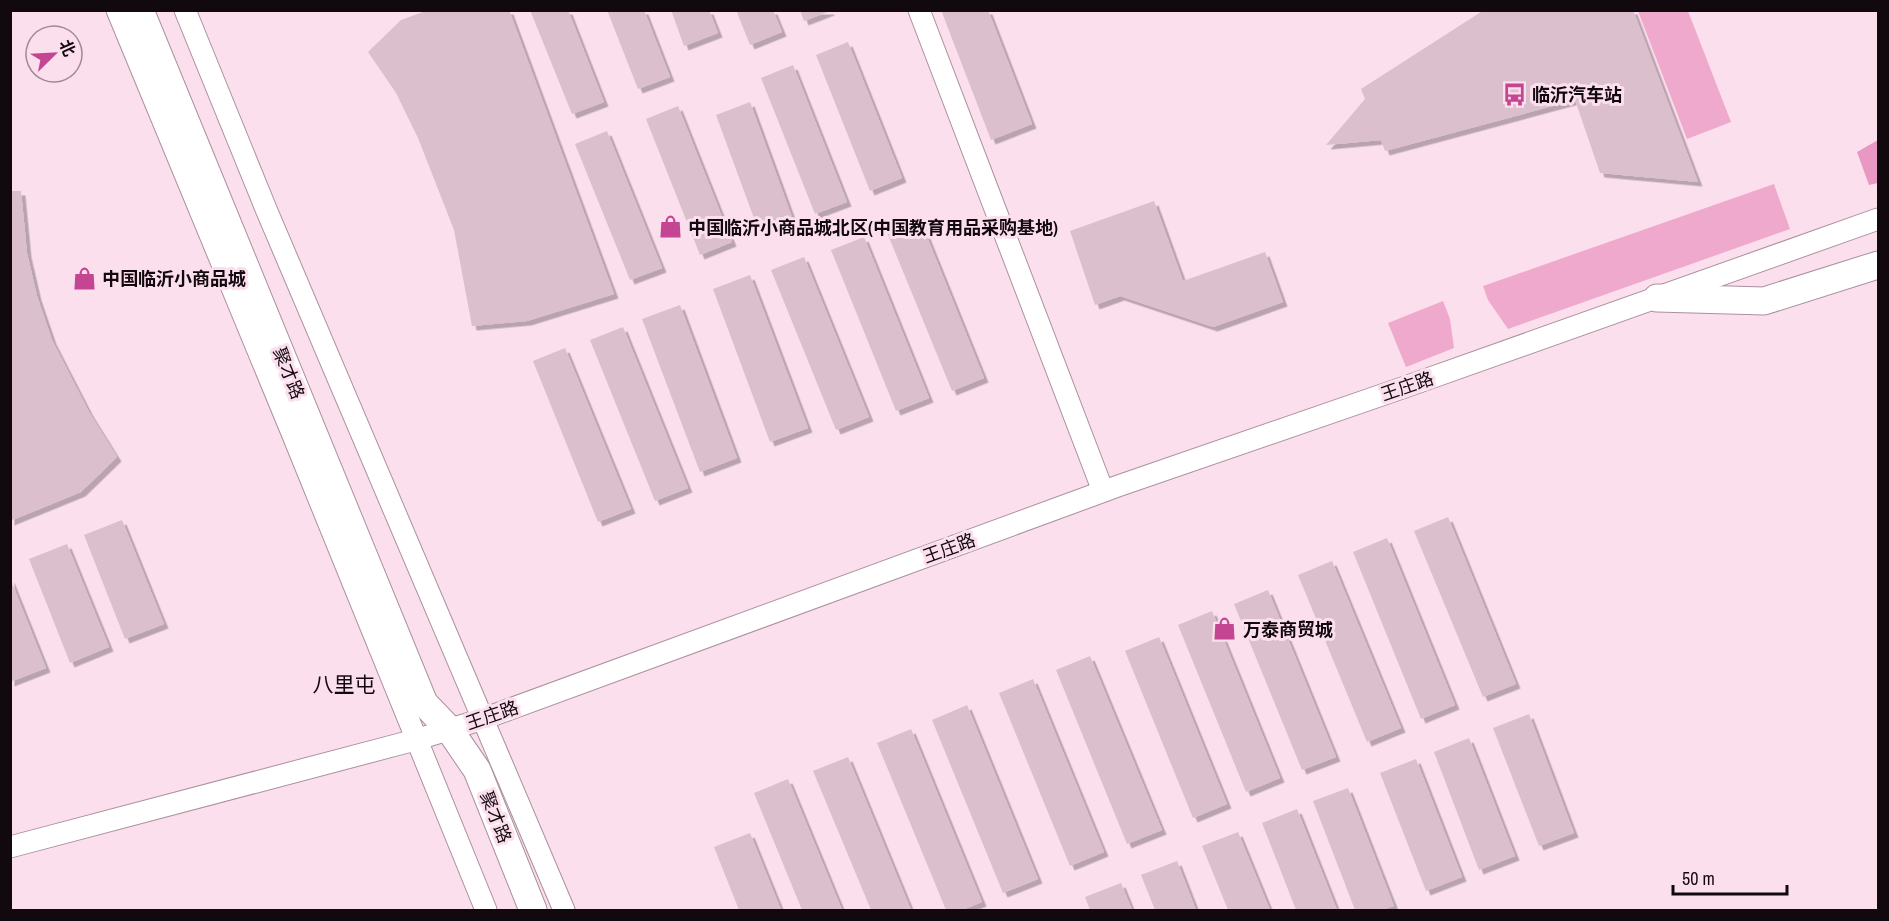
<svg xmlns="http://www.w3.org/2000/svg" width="1889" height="921" font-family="'Archivo Narrow','Noto Sans SC',sans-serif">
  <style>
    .green { fill: #efa9cd }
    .forest { fill: #e898c2 }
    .building { fill: #dbbfcc; filter: url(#shadow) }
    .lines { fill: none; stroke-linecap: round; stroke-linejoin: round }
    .minor-casing { stroke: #ab909d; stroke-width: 23 }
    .major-casing { stroke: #ab909d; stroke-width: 29 }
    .minor { stroke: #fff; stroke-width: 21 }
    .major { stroke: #fff; stroke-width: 27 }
    .labels { text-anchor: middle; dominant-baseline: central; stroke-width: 6; stroke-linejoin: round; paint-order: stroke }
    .poi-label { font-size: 18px; font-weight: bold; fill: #12090e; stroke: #fcdfed; text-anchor: start }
    .street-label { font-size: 18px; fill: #12090e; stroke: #fcdfed }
    .quarter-label { font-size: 21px; fill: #12090e; stroke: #fcdfed }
  </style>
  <defs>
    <filter id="shadow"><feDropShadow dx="4.5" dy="4.5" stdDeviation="0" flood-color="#0004"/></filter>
  </defs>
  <rect width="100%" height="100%" fill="#fcdfed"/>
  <!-- green -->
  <g class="green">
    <polygon points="1638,11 1688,11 1731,122 1687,139"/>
    <polygon points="1774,184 1790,229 1508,329 1488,300 1483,286"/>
    <polygon points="1443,301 1450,319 1454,348 1406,367 1388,323"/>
  </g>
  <!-- forest -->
  <polygon class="forest" points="1878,140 1878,183 1869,185 1857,152"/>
  <!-- building -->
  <g class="building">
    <polygon points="428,10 509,10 614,294 527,321 472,326 454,230 418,138 396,93 368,52 401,20"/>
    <polygon points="530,10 568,10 604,102 572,114"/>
    <polygon points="607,10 644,10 670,77 638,89"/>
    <polygon points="671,10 709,10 718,33 684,46"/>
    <polygon points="736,10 773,10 782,32 750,45"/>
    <polygon points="800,10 830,10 830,11 804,21"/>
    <polygon points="941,10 988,10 1032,124 991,140"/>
    <polygon points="1484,10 1633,10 1698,182 1600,173 1575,100 1385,151 1381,140 1326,145 1365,99 1361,89"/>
    <polygon points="848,42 902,178 870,191 816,55"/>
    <polygon points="793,65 847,202 815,214 761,78"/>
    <polygon points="750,102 793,220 759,232 716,115"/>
    <polygon points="678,106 732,242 700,255 646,119"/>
    <polygon points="607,131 662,268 630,280 575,144"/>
    <polygon points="10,191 21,191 27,253 37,296 52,340 89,412 117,457 81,492 10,521"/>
    <polygon points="1154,201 1183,281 1265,252 1283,302 1213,327 1120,296 1095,305 1070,231"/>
    <polygon points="919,217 984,378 952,391 886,230"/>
    <polygon points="864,237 929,398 896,411 831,250"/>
    <polygon points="804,257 869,417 836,430 771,270"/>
    <polygon points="750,275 808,428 770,442 713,289"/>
    <polygon points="680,305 737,458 700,472 642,319"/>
    <polygon points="623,327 688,488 655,501 590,340"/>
    <polygon points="565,348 631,509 598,522 533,361"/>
    <polygon points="1448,517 1516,684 1483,697 1414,531"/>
    <polygon points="122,520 164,624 125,639 84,535"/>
    <polygon points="1387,538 1455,705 1421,719 1353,552"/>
    <polygon points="67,544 109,647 70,663 29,559"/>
    <polygon points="1332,561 1401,728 1367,742 1298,575"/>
    <polygon points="10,578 46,668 10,682"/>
    <polygon points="1268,590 1336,757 1302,770 1234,604"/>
    <polygon points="1212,611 1280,778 1246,792 1178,625"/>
    <polygon points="1159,637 1227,804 1193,818 1125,651"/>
    <polygon points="1090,656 1162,830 1127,844 1056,670"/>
    <polygon points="1033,679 1104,852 1070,866 999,693"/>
    <polygon points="967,705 1038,879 1003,893 932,720"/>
    <polygon points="1529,714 1574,833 1539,846 1493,728"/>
    <polygon points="911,729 982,902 962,910 946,910 877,743"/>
    <polygon points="1469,738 1515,856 1479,870 1434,752"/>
    <polygon points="848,757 911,910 871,910 813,771"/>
    <polygon points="1416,759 1462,877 1426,891 1380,773"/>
    <polygon points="788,779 842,910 802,910 754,793"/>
    <polygon points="1348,788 1394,906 1381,910 1355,910 1313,801"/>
    <polygon points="1297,809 1337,910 1296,910 1262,823"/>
    <polygon points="1238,832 1270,910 1228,910 1202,846"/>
    <polygon points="750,833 781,910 739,910 714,847"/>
    <polygon points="1177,861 1196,910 1155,910 1141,875"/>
    <polygon points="1121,883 1132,910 1090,910 1085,897"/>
  </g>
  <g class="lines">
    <defs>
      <g id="minor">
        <polyline points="117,10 292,433 486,910"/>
        <polyline points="185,10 266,209 564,910"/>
        <polyline points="919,10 1103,491"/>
        <polyline points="10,847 415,740 483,719 1118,486 1405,387 1878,219"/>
      </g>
      <g id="major">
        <polyline points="140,10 424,703 449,729 477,770 533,910"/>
        <polyline points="1657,298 1764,301 1878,265"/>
      </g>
    </defs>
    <!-- minor casing -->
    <use href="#minor" class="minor-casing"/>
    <!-- major casing -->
    <use href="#major" class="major-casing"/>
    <!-- minor -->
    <use href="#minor" class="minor"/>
    <!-- major -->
    <use href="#major" class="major"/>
  </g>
  <!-- icons -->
  <defs>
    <symbol id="bus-bare" viewBox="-9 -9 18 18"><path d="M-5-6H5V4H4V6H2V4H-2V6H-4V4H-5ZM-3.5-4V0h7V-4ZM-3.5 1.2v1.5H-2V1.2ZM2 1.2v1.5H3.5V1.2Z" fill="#c44591" stroke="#fcdfed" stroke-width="2.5" paint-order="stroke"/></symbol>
    <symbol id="shop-bare" viewBox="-9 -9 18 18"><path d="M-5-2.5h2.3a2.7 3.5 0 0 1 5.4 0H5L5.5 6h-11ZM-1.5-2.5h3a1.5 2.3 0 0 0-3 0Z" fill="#c44591" stroke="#fcdfed" stroke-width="2.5" paint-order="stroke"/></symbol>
  </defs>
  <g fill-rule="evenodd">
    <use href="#bus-bare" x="1498" y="78" width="33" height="33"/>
    <use href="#shop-bare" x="654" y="210" width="33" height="33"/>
    <use href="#shop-bare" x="68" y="262" width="33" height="33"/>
    <use href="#shop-bare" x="1208" y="612" width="33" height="33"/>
  </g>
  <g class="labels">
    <!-- poi labels -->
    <g class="poi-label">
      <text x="1532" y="94">临沂汽车站</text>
      <text x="688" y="227">中国临沂小商品城北区(中国教育用品采购基地)</text>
      <text x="102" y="278">中国临沂小商品城</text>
      <text x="1243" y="629">万泰商贸城</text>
    </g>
    <!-- street labels -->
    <g class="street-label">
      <text transform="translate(289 373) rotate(68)">聚才路</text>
      <text transform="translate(1407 386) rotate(-19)">王庄路</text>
      <text transform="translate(949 548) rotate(-20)">王庄路</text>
      <text transform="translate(492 715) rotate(-19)">王庄路</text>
      <text transform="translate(496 817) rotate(68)">聚才路</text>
    </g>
    <!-- quarter labels -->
    <g class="quarter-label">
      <text x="344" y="684">八里屯</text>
    </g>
  </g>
  <!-- border -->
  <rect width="1889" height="921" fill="none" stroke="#12090e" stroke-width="24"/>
  <!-- north arrow -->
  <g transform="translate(54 54) rotate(66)"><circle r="28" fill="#fcdfed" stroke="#9e8994" stroke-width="1.5"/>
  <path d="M0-4.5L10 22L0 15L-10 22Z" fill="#c44591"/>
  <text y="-9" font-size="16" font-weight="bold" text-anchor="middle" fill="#12090e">北</text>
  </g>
  <!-- scale -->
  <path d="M1673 885v9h114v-9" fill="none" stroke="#12090e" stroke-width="3"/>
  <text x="1682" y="885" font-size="18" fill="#12090e" stroke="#fcdfed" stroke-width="4.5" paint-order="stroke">50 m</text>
</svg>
